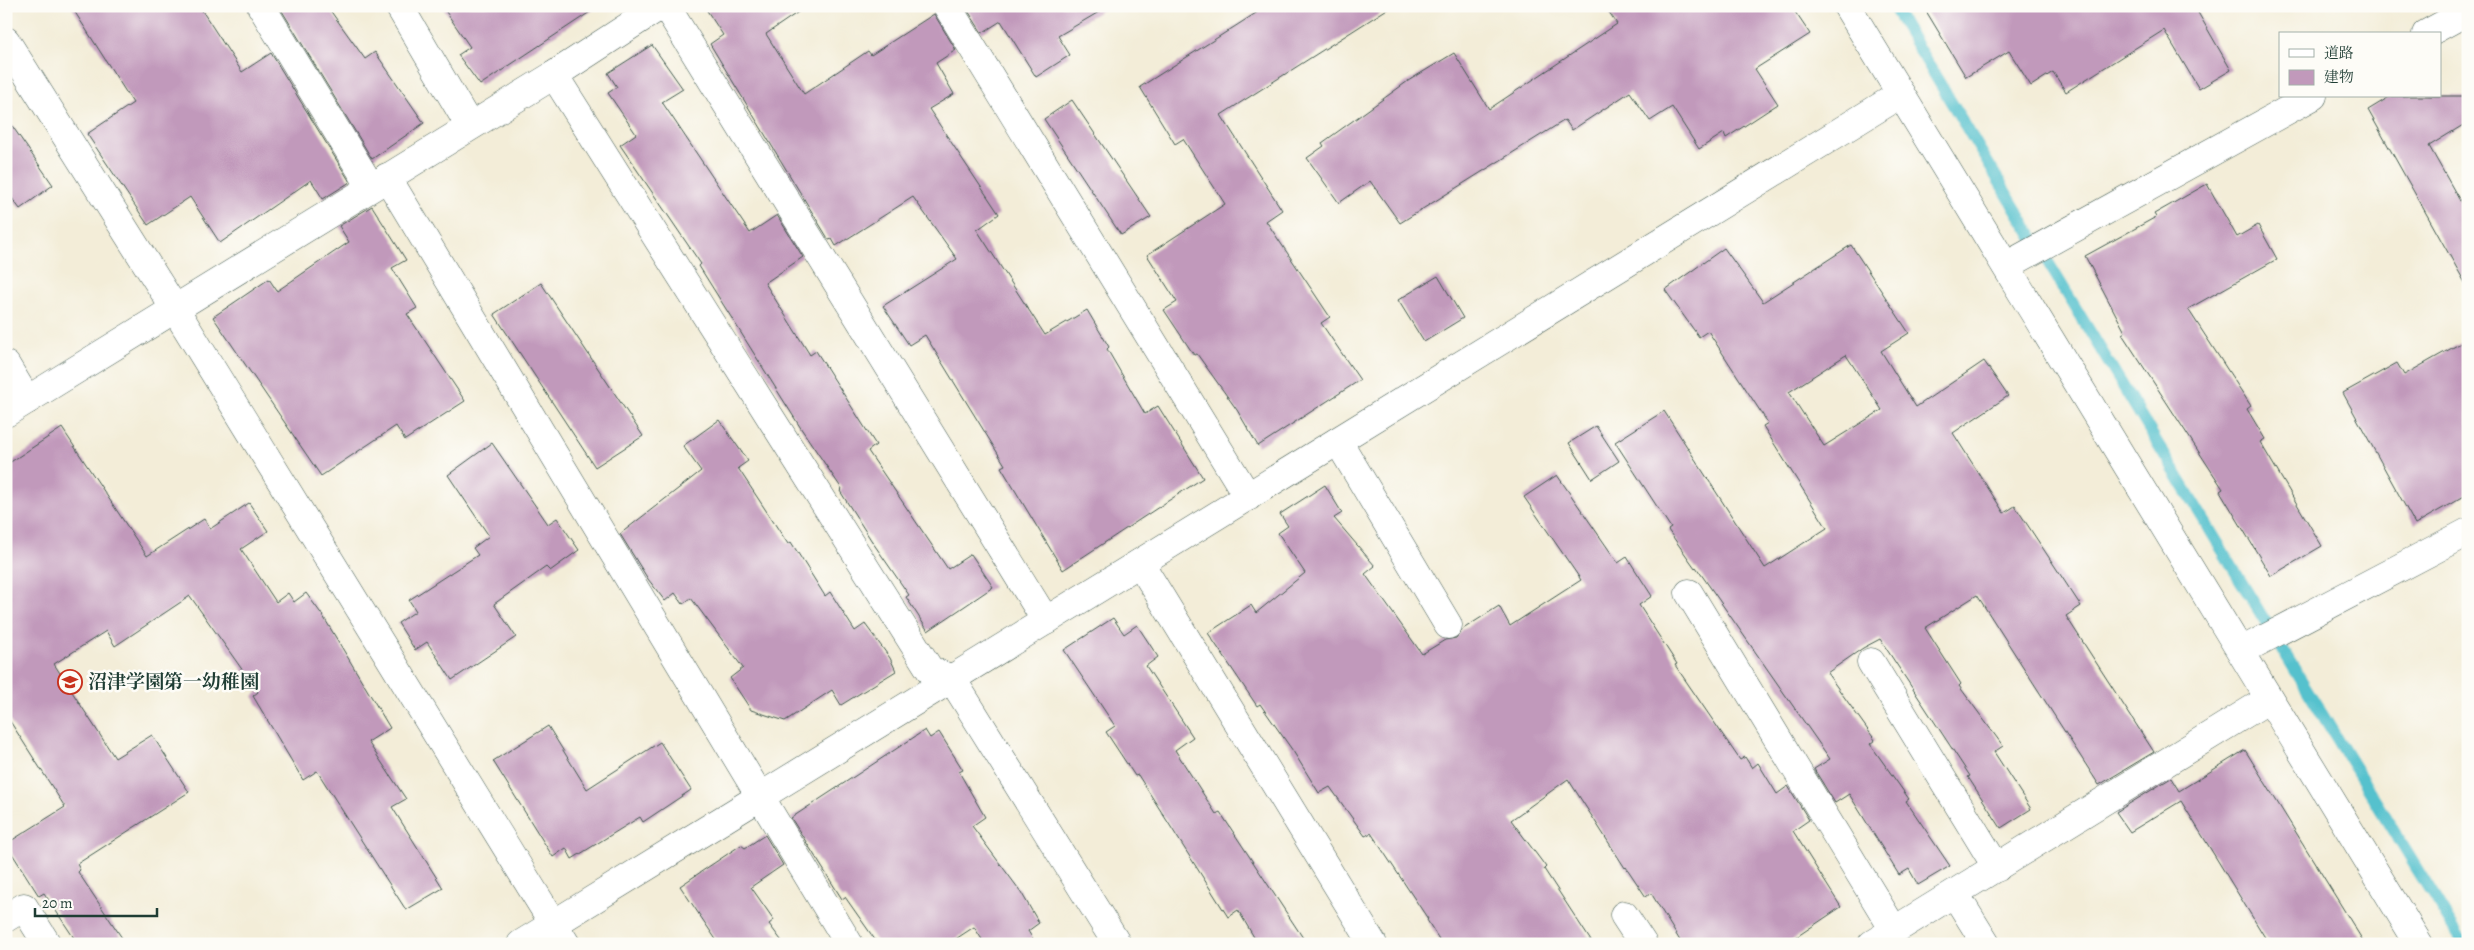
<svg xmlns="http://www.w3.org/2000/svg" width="2474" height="950" font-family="Alegreya,'Noto Serif JP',serif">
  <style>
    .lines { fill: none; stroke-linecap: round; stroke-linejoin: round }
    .stream { stroke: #54c1cd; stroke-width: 12 }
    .building { fill: #c199bb; fill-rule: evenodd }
    .minor-casing { stroke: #3f574d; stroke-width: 29 }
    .minor { stroke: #fff; stroke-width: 28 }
    .labels { text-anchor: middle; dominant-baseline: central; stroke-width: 5; stroke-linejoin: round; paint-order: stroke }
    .poi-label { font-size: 19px; font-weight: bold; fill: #1f3d34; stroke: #fdfcf7; text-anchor: start }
  </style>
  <rect width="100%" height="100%" fill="#fdfcf7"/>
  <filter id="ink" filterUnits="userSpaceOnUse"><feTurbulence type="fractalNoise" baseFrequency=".02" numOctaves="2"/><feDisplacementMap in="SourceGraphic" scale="10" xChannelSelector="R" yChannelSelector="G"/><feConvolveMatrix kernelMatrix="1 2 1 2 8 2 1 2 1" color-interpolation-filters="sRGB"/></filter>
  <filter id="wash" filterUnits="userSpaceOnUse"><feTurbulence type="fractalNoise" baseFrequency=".0096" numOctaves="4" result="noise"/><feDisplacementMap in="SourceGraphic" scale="20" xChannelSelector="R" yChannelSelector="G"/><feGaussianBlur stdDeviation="1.12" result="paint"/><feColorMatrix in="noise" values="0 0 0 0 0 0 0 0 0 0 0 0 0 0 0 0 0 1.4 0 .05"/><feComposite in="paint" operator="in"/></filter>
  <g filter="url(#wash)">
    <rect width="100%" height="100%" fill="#f3edd8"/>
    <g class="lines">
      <!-- stream -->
      <polyline class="stream" points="1893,6 2265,621 2463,944"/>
    </g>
    <g id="blocks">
      <!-- building -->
      <g class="building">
        <polygon points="71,6 199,6 242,72 271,53 350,182 323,199 311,180 220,243 190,197 148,225 87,134 133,103"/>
        <polygon points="279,6 327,6 365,59 375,52 424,123 372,159"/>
        <polygon points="442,6 599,6 480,85 458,55 470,47"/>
        <polygon points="704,6 807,6 766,34 804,94 868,51 871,55 934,14 956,50 936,63 954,94 929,109 999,214 977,230 1045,335 1087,310 1109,347 1107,349 1145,414 1158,406 1203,478 1063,570 1001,467 1005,465 925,335 909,345 883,306 957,259 913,197 836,246 832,239 829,240 710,44 723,35"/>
        <polygon points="965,6 1109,6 1058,36 1070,55 1036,77 1001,21 982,33"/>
        <polygon points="1267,6 1392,6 1221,115 1282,210 1266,221 1330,317 1321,323 1360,380 1258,446 1237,410 1197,354 1194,355 1164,310 1177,302 1147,255 1225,204 1183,139 1175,144 1140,87"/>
        <polygon points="1605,6 1791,6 1810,34 1755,69 1778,104 1726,138 1724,133 1699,149 1672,107 1650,121 1630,92 1572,130 1565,120 1400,223 1370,181 1339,203 1307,158 1324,146 1322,143 1408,81 1454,53 1489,109 1617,24"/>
        <polygon points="1923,6 2201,6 2196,9 2231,70 2199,89 2164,30 2066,92 2053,72 2031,86 2009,51 1966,77"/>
        <polygon points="652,45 683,89 662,102 750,233 777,215 803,257 765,283 810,355 816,351 876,445 868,451 948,569 971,554 993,587 928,631 906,597 909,595 873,543 840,491 842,489 802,430 699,266 701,264 620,145 636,134 608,93 617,87 608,73"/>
        <polygon points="2391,96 2468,96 2468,122 2429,146 2468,215 2468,288 2368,110"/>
        <polygon points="1072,100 1151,217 1121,235 1044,119"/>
        <polygon points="6,117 53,185 20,209 6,190"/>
        <polygon points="2207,184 2237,237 2258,225 2277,259 2188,309 2251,406 2247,409 2265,439 2260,442 2322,546 2271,576 2220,491 2223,489 2122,334 2125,332 2085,256 2156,217 2154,214"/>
        <polygon points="372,206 406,260 392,268 417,308 407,314 465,401 405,440 396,426 321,476 213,317 269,279 277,291 349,242 339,226"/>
        <path d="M1851,245l58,88 -28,18 35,56 68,-46 24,35 -55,37 51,80 11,-7 66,100 -15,10 88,136 -55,33 -122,-190 -52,33 36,56 -2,2 44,60 -9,6 37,57 -30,19 -33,-51 2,-1 -90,-137 -17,9 -36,25 48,67 -5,4 39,55 -3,2 44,65 -32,19 -9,-16 -10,6 -50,-81 -14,9 -21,-34 16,-10 -134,-192 -1,1 -27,-38 3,-2 -56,-86 49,-31 101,157 62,-40 -64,-102 5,-3 -60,-92 -9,6 -34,-47 59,-42 39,54zM1846,355l36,55 -58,36 -35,-54z"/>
        <polygon points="1438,276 1463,318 1424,342 1398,300"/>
        <polygon points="541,283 643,436 595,467 494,314"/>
        <polygon points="2468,339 2468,494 2415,524 2343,393 2397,363 2404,375"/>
        <polygon points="719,420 748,461 738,468 788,544 791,542 825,596 830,592 855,631 865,624 890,658 896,671 841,705 832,690 785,721 751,710 730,678 743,668 691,598 683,604 675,593 665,601 648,579 620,534 701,471 683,446"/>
        <polygon points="1596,426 1619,461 1592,479 1569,443"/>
        <polygon points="62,428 147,556 204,519 210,529 249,503 268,531 241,549 276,602 288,593 294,602 306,593 323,616 390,728 368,742 406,799 392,807 443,888 406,910 317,771 303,780 253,696 258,692 190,596 115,646 106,631 54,664 115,758 152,735 189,792 77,864 80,870 78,872 126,944 78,944 44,893 39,896 6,844 65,807 6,715 6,465"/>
        <polygon points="492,443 548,524 557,518 579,550 550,571 546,567 494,604 516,637 452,680 427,642 415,650 398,623 416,611 409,600 478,555 473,548 489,536 448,475"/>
        <polygon points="1557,475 1618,563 1627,557 1652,596 1639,605 1677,664 1675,665 1740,760 1745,757 1752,768 1758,763 1777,794 1788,786 1809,820 1793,831 1841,907 1786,944 1682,944 1651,893 1646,897 1626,867 1625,868 1568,779 1511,820 1546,867 1544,869 1593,944 1442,944 1427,920 1428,919 1371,833 1365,836 1330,787 1319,793 1293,751 1260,704 1257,706 1208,633 1251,605 1256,613 1305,573 1278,533 1288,526 1280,514 1325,485 1342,513 1334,518 1375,566 1365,574 1422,654 1445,640 1456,638 1463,629 1499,606 1510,626 1581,580 1524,497"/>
        <polygon points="1113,618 1124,634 1137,625 1158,657 1146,666 1193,737 1175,750 1216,814 1220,812 1307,944 1258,944 1238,910 1228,917 1138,775 1135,776 1106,732 1115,726 1064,650"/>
        <polygon points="548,726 587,789 660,742 691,790 643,822 640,817 572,859 566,848 553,857 493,761"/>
        <polygon points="925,730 930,738 939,732 963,770 959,772 985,817 972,826 1021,892 1039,923 1028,931 1036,944 985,944 974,927 948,944 878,944 845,897 842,899 791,818"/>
        <polygon points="2245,750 2365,944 2269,944 2181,801 2130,832 2116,812 2171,778 2179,791"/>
        <polygon points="765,835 783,865 751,887 774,920 769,924 784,944 719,944 680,886 741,845 745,848"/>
      </g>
    </g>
  </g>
  <g filter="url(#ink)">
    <use href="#blocks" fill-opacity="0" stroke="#3f574d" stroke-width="1"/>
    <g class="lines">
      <defs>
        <g id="minor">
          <polyline points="261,6 371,187"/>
          <polyline points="399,6 469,125"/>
          <polyline points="666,6 1046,621"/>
          <polyline points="947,6 1248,497"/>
          <polyline points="1847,6 2419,944"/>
          <polyline points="2426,34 2468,11"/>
          <polyline points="6,41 175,309 566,944"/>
          <polyline points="554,75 930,670 952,679 1117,944"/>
          <polyline points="387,177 849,944"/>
          <polyline points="2006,266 2313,96"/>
          <polyline points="6,365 27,400"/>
          <polyline points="6,413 554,75 660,6"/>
          <polyline points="1338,441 1448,625"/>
          <polyline points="1140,563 1373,944"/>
          <polyline points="1689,593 1894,930"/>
          <polyline points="2241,651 2468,532"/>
          <polyline points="1871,662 1997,868"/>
          <polyline points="1955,894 1986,944"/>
          <polyline points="1624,915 1643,944"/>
          <polyline points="6,918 24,907 47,944"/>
          <polyline points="521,944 1901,94"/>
          <polyline points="1872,944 2269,699"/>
        </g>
      </defs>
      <!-- minor casing -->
      <use href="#minor" class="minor-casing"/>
      <!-- minor -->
      <use href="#minor" class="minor"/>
    </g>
  </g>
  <!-- icons -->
  <defs>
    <symbol id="school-ring" viewBox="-11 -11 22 22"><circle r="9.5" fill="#fdfcf7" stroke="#c8321e" stroke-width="1.5"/><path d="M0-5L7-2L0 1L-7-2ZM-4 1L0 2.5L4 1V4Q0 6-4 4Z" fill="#c8321e"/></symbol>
  </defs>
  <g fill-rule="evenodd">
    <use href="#school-ring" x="56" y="668" width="28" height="28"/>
  </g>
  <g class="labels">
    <!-- poi labels -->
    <g class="poi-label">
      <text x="88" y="682">沼津学園第一幼稚園</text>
    </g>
  </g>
  <!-- margin -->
  <rect width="2474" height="950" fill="none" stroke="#fdfcf7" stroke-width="25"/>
  <!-- legend -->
  <rect x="2279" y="32" width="162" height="65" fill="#fdfcf7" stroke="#a4b0a9"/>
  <rect x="2289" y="49" width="25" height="8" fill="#ffffff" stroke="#a4b0a9"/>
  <text x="2324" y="58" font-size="15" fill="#1f3d34">道路</text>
  <rect x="2289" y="70" width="25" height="15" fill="#c199bb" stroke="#a4b0a9"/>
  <text x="2324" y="82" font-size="15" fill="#1f3d34">建物</text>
  <!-- scale -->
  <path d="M35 908v8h122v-8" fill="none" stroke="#1f3d34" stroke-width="2.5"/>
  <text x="42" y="908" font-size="15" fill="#1f3d34" stroke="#fdfcf7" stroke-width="4" paint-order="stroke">20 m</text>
</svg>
